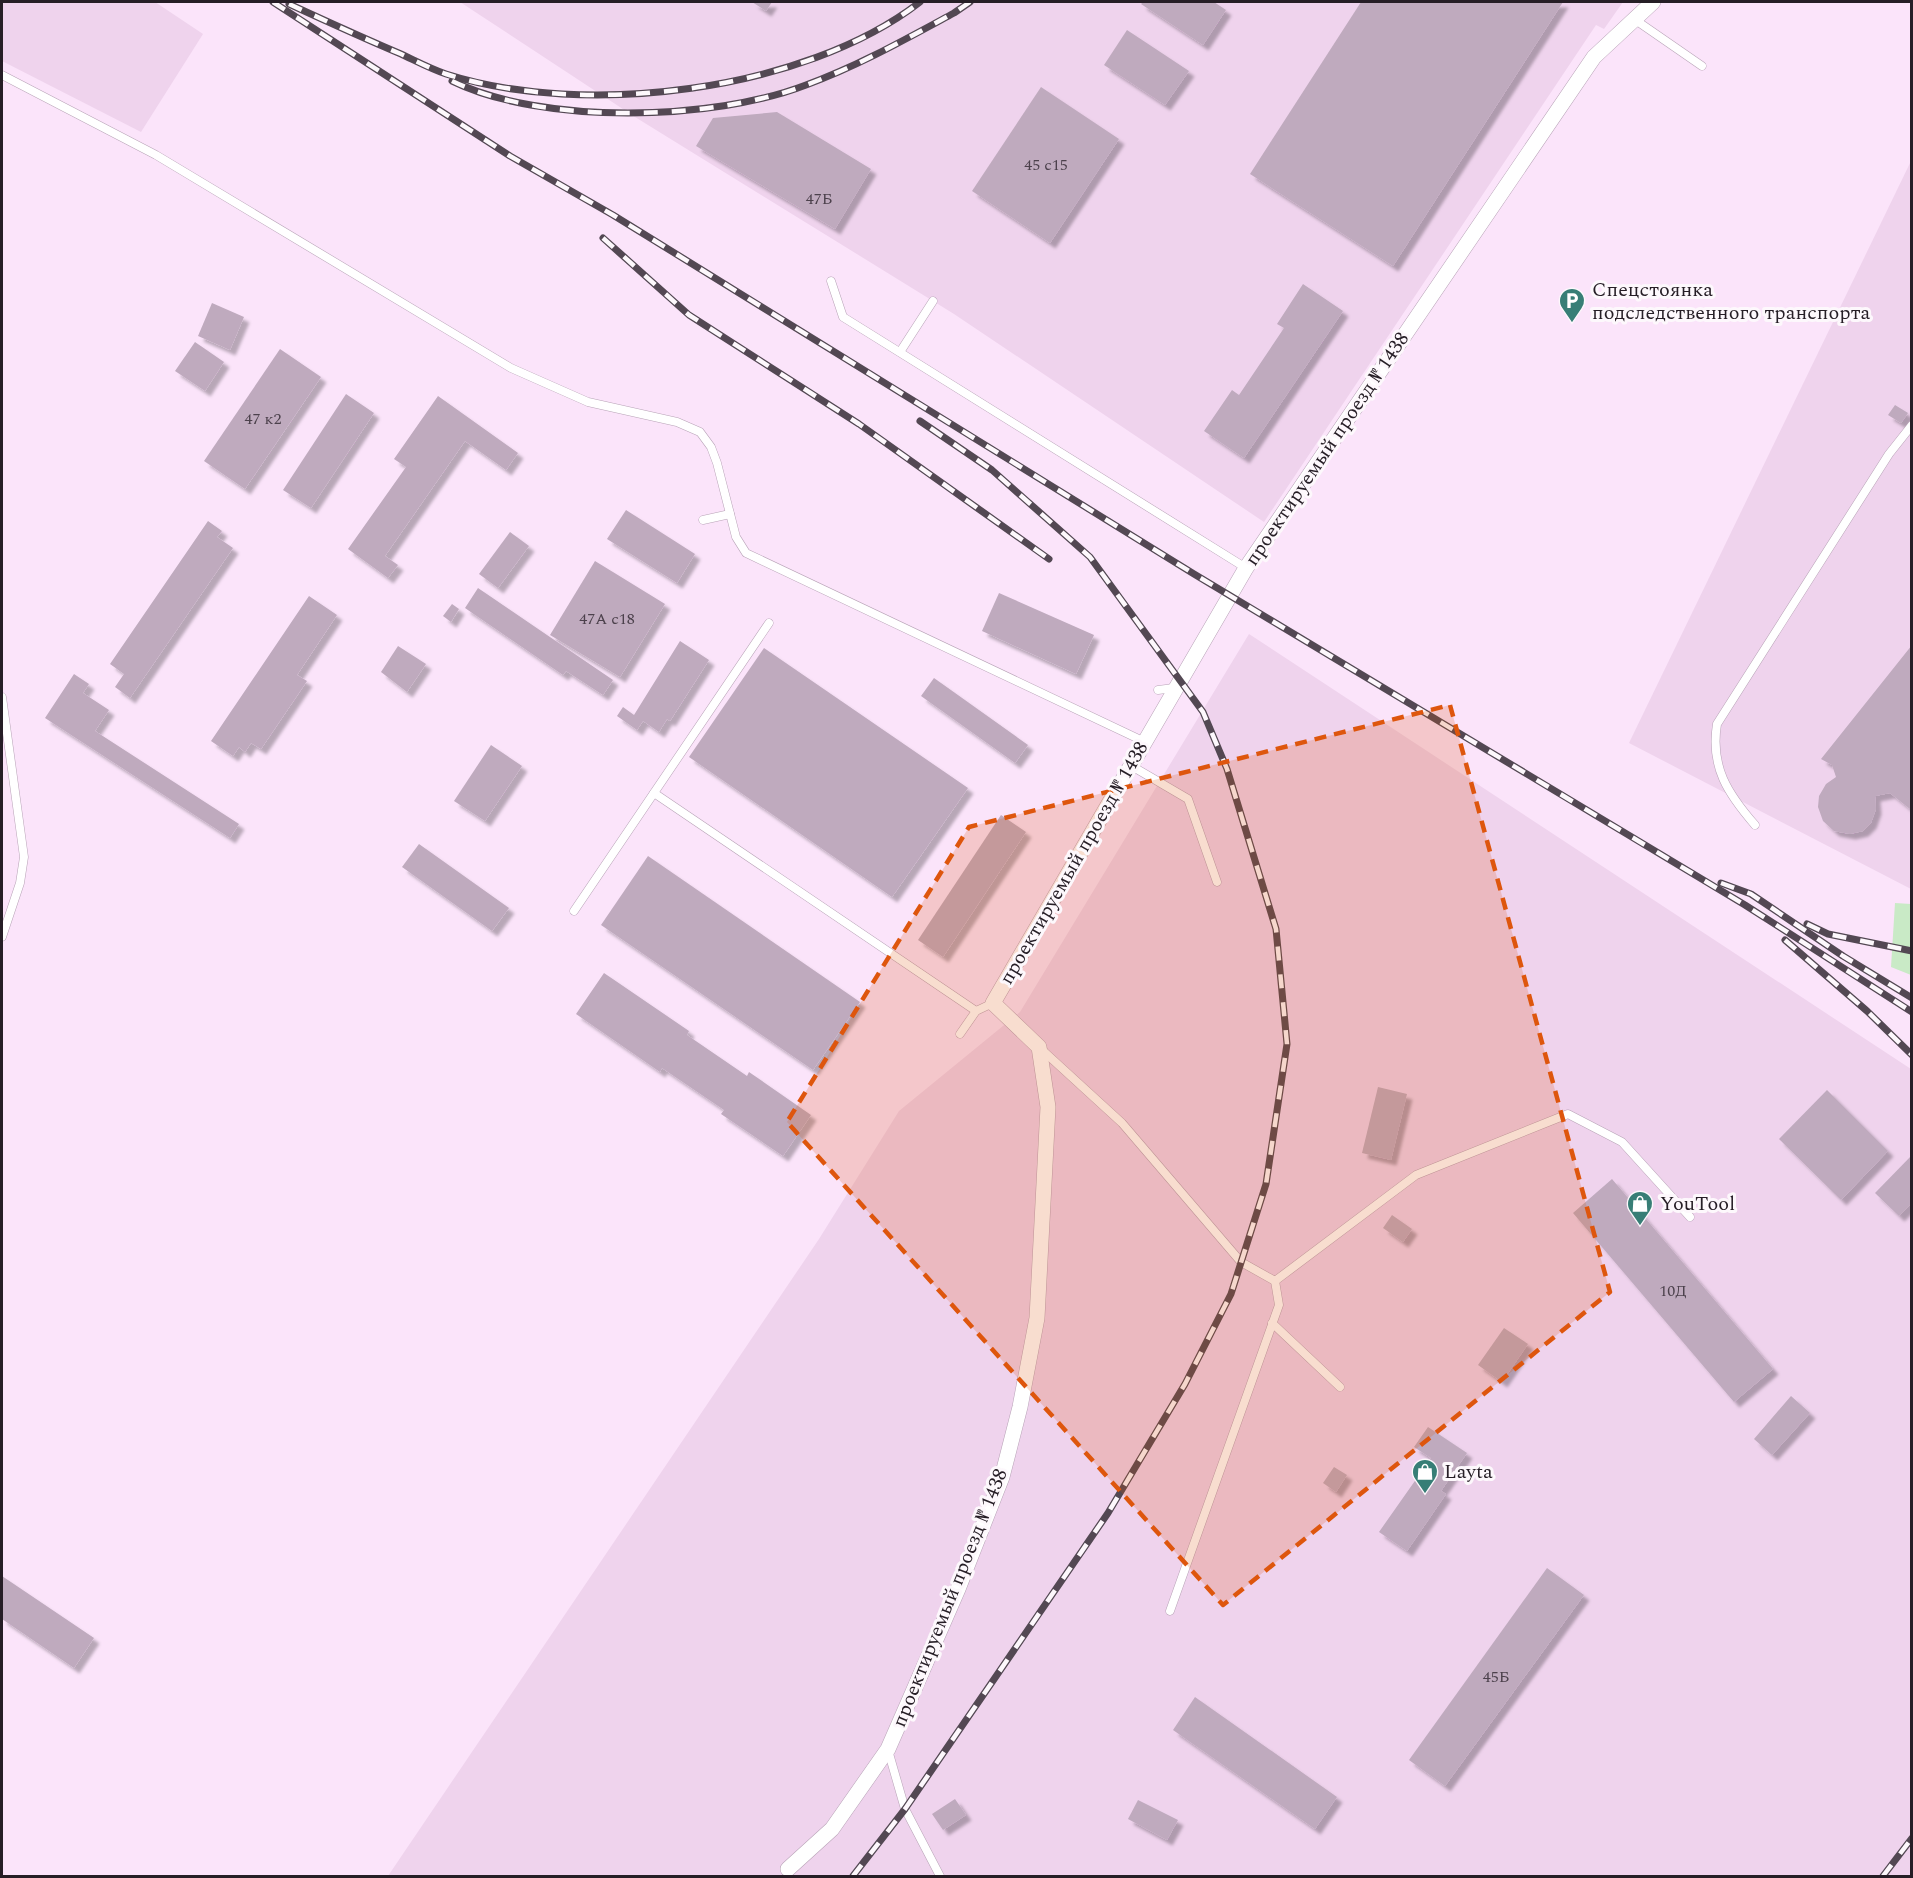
<svg xmlns="http://www.w3.org/2000/svg" width="1913" height="1878" font-family="Spectral,serif">
  <style>
    .built { fill: #efd3ed }
    .green { fill: #c9eac6 }
    .building { fill: #bfaabe; filter: url(#shadow) }
    .lines { fill: none; stroke-linecap: round; stroke-linejoin: round }
    .service-casing { stroke: #b8a3b7; stroke-width: 9 }
    .minor-casing { stroke: #b8a3b7; stroke-width: 16 }
    .service { stroke: #fff; stroke-width: 8 }
    .minor { stroke: #fff; stroke-width: 15 }
    .rail-casing { stroke: #534853; stroke-width: 7 }
    .rail { stroke: #fdf8fc; stroke-width: 4.5; stroke-dasharray: 14; stroke-linecap: butt }
    .marked { fill: #de560d; fill-opacity: 0.2; stroke: #de560d; stroke-width: 4.5; stroke-dasharray: 12 8; stroke-linejoin: round }
    .labels { text-anchor: middle; dominant-baseline: central; stroke-width: 6; stroke-linejoin: round; paint-order: stroke }
    .number-label { font-size: 16px; fill: #4c414c }
    .poi-label { font-size: 20px; fill: #261e26; stroke: #fdf8fc; text-anchor: start }
    .street-label { font-size: 20px; fill: #261e26; stroke: #fdf8fc }
  </style>
  <defs>
    <filter id="shadow"><feDropShadow dx="5.5" dy="5.5" stdDeviation="1.5" flood-color="#0004"/></filter>
  </defs>
  <rect width="100%" height="100%" fill="#fbe4fa"/>
  <!-- built -->
  <g class="built">
    <polygon points="2,2 155,2 203,34 141,132 2,61"/>
    <polygon points="460,2 1623,2 1604,29 1596,25 1264,522 954,314 635,117"/>
    <polygon points="1911,161 1911,889 1629,743"/>
    <polygon points="1249,634 1911,1069 1911,1876 388,1876 819,1239 899,1111 1020,1012"/>
  </g>
  <!-- green -->
  <polygon class="green" points="1895,903 1911,904 1911,975 1891,967"/>
  <!-- building -->
  <g class="building">
    <polygon points="752,2 772,2 766,11"/>
    <polygon points="1143,2 1214,2 1226,10 1203,45 1141,4"/>
    <polygon points="1361,2 1563,2 1393,266 1250,174"/>
    <polygon points="1127,30 1189,71 1165,105 1104,65"/>
    <polygon points="1041,87 1119,139 1050,243 972,191"/>
    <polygon points="777,112 871,169 835,229 696,146 713,118"/>
    <polygon points="1303,284 1343,311 1244,458 1204,431 1232,390 1239,395 1284,328 1277,324"/>
    <polygon points="212,303 244,317 230,350 198,336"/>
    <polygon points="195,342 224,362 205,391 175,371"/>
    <polygon points="280,349 321,377 245,489 204,461"/>
    <polygon points="346,394 374,413 311,508 283,490"/>
    <polygon points="438,396 518,453 506,470 465,441 385,556 398,565 388,578 348,549 406,467 394,459"/>
    <polygon points="1895,405 1908,413 1901,423 1888,415"/>
    <polygon points="626,510 695,554 677,583 607,539"/>
    <polygon points="208,521 222,531 217,537 233,548 130,698 115,687 124,674 110,664"/>
    <polygon points="510,532 529,546 498,588 479,574"/>
    <polygon points="595,561 665,604 620,677 550,635"/>
    <polygon points="478,588 613,680 603,695 566,671 563,675 465,608"/>
    <polygon points="999,593 1094,635 1076,674 982,631"/>
    <polygon points="309,596 337,615 297,675 307,681 261,749 251,743 245,752 239,747 233,756 211,741"/>
    <polygon points="452,604 459,609 451,622 443,616"/>
    <polygon points="680,641 709,660 670,721 667,719 659,732 643,721 637,730 617,716 623,707 634,715"/>
    <polygon points="1912,645 1912,807 1910,809 1890,793 1875,796 1876,809 1871,823 1863,831 1850,834 1834,831 1823,821 1818,807 1819,796 1826,784 1836,777 1832,765 1821,759"/>
    <polygon points="398,646 426,664 407,692 381,672"/>
    <polygon points="764,648 968,788 892,897 689,757"/>
    <polygon points="74,674 89,684 83,693 109,710 95,731 239,824 230,838 45,718"/>
    <polygon points="934,678 1028,745 1015,763 921,696"/>
    <polygon points="491,745 522,766 485,821 454,801"/>
    <polygon points="1001,815 1026,832 943,957 918,940"/>
    <polygon points="419,844 509,908 492,931 402,867"/>
    <polygon points="648,856 860,1002 813,1070 601,925"/>
    <polygon points="604,973 689,1031 687,1035 747,1076 749,1072 811,1115 783,1156 721,1114 724,1110 662,1068 660,1072 576,1014"/>
    <polygon points="1378,1087 1407,1094 1391,1160 1362,1153"/>
    <polygon points="1827,1090 1888,1151 1841,1200 1779,1139"/>
    <polygon points="1912,1155 1912,1203 1899,1216 1875,1193"/>
    <polygon points="1612,1179 1773,1369 1734,1402 1573,1213"/>
    <polygon points="1392,1215 1412,1229 1403,1242 1383,1228"/>
    <polygon points="1504,1328 1528,1344 1502,1382 1478,1365"/>
    <polygon points="1791,1396 1810,1413 1772,1455 1754,1439"/>
    <polygon points="1428,1427 1467,1453 1441,1491 1446,1494 1407,1551 1379,1532 1431,1458 1414,1447"/>
    <polygon points="1334,1467 1347,1475 1336,1492 1323,1483"/>
    <polygon points="1547,1568 1584,1595 1445,1786 1409,1760"/>
    <polygon points="2,1576 94,1638 74,1668 2,1619"/>
    <polygon points="1195,1697 1337,1797 1315,1829 1173,1730"/>
    <polygon points="955,1799 966,1815 943,1830 932,1814"/>
    <polygon points="1138,1800 1178,1820 1167,1840 1128,1819"/>
  </g>
  <g class="lines">
    <defs>
      <g id="service">
        <polyline points="1634,19 1702,66"/>
        <polyline points="2,75 156,155 511,368 588,402 677,422 700,432 711,447 717,463 736,537 746,553 1143,741"/>
        <polyline points="831,281 843,317 1246,568"/>
        <polyline points="900,352 933,301"/>
        <polyline points="703,520 730,514"/>
        <polyline points="1158,690 1174,688"/>
        <polyline points="2,697 24,857 20,883 2,937"/>
        <polyline points="1130,765 1188,799 1217,882"/>
        <polyline points="654,793 976,1011"/>
        <path d="M1755,825c-27,-31 -45,-58 -38,-101l172,-270 23,-29"/>
        <polyline points="574,911 769,623"/>
        <polyline points="960,1034 976,1011 993,1003"/>
        <polyline points="1040,1048 1122,1123 1241,1262 1275,1281 1416,1175 1568,1114 1622,1142 1690,1217"/>
        <polyline points="1272,1323 1340,1387"/>
        <polyline points="1170,1611 1279,1305 1275,1281"/>
        <polyline points="888,1750 905,1809 940,1876"/>
      </g>
      <polyline id="minor" points="788,1869 832,1829 888,1749 958,1589 1002,1477 1020,1407 1037,1318 1048,1107 1039,1047 993,1003 1246,568 1594,57 1653,2"/>
    </defs>
    <!-- service casing -->
    <use href="#service" class="service-casing"/>
    <!-- minor casing -->
    <use href="#minor" class="minor-casing"/>
    <!-- service -->
    <use href="#service" class="service"/>
    <!-- minor -->
    <use href="#minor" class="minor"/>
    <defs>
      <g id="rail">
        <polyline points="273,2 510,156 613,215 1194,574 1745,905 1912,1012"/>
        <path d="M289,4c37,17 74,34 112,50 15,7 30,15 45,20 138,44 358,18 474,-72"/>
        <path d="M452,81c90,44 261,40 354,4 52,-19 100,-46 148,-72l16,-11"/>
        <polyline points="603,238 689,315 859,424 1049,559"/>
        <polyline points="1721,883 1751,894 1843,956 1912,998"/>
        <polyline points="1807,924 1828,934 1912,951"/>
        <polyline points="1785,940 1867,1011 1912,1055"/>
        <polyline points="853,1876 905,1809 1108,1513 1185,1384 1231,1294 1266,1184 1287,1044 1276,929 1227,769 1203,712 1090,557 992,470 920,421"/>
        <polyline points="1883,1876 1912,1838"/>
      </g>
    </defs>
    <!-- rail casing -->
    <use href="#rail" class="rail-casing"/>
    <!-- rail -->
    <use href="#rail" class="rail"/>
  </g>
  <!-- marked area -->
  <path class="marked" d="M1450,705l160,587 -387,313 -436,-483 182,-295z"/>
  <!-- icons -->
  <defs>
    <symbol id="parking-pin" viewBox="-11 -11 22 30"><path d="M0 17L-7.5 6A9.5 9.5 0 1 1 7.5 6Z" fill="#377e76" stroke="#fdf8fc"/><path d="M-3.5-5.5H1a3.5 3.5 0 0 1 0 7H-1V5.5H-3.5ZM-1-3.4V-.6H.8a1.4 1.4 0 0 0 0-2.8Z" fill="#fff"/></symbol>
    <symbol id="shop-pin" viewBox="-11 -11 22 30"><path d="M0 17L-7.5 6A9.5 9.5 0 1 1 7.5 6Z" fill="#377e76" stroke="#fdf8fc"/><path d="M-5-2.5h2.3a2.7 3.5 0 0 1 5.4 0H5L5.5 6h-11ZM-1.5-2.5h3a1.5 2.3 0 0 0-3 0Z" fill="#fff"/></symbol>
  </defs>
  <g fill-rule="evenodd">
    <use href="#parking-pin" x="1557" y="286" width="30" height="40"/>
    <use href="#shop-pin" x="1625" y="1189" width="30" height="40"/>
    <use href="#shop-pin" x="1410" y="1457" width="30" height="40"/>
  </g>
  <g class="labels">
    <!-- number labels -->
    <g class="number-label">
      <text x="1046" y="165">45 с15</text>
      <text x="819" y="199">47Б</text>
      <text x="263" y="419">47 к2</text>
      <text x="607" y="619">47А с18</text>
      <text x="1673" y="1291">10Д</text>
      <text x="1496" y="1677">45Б</text>
    </g>
    <!-- poi labels -->
    <g class="poi-label">
      <text x="1592" y="290">Спецстоянка<tspan x="1592" dy="23">подследственного транспорта</tspan></text>
      <text x="1660" y="1204">YouTool</text>
      <text x="1444" y="1472">Layta</text>
    </g>
    <!-- street labels -->
    <g class="street-label">
      <text transform="translate(1327 449) rotate(-56)">проектируемый проезд № 1438</text>
      <text transform="translate(1074 863) rotate(-60)">проектируемый проезд № 1438</text>
      <text transform="translate(950 1598) rotate(-68)">проектируемый проезд № 1438</text>
    </g>
  </g>
  <!-- border -->
  <rect width="1913" height="1878" fill="none" stroke="#261e26" stroke-width="6"/>
</svg>
